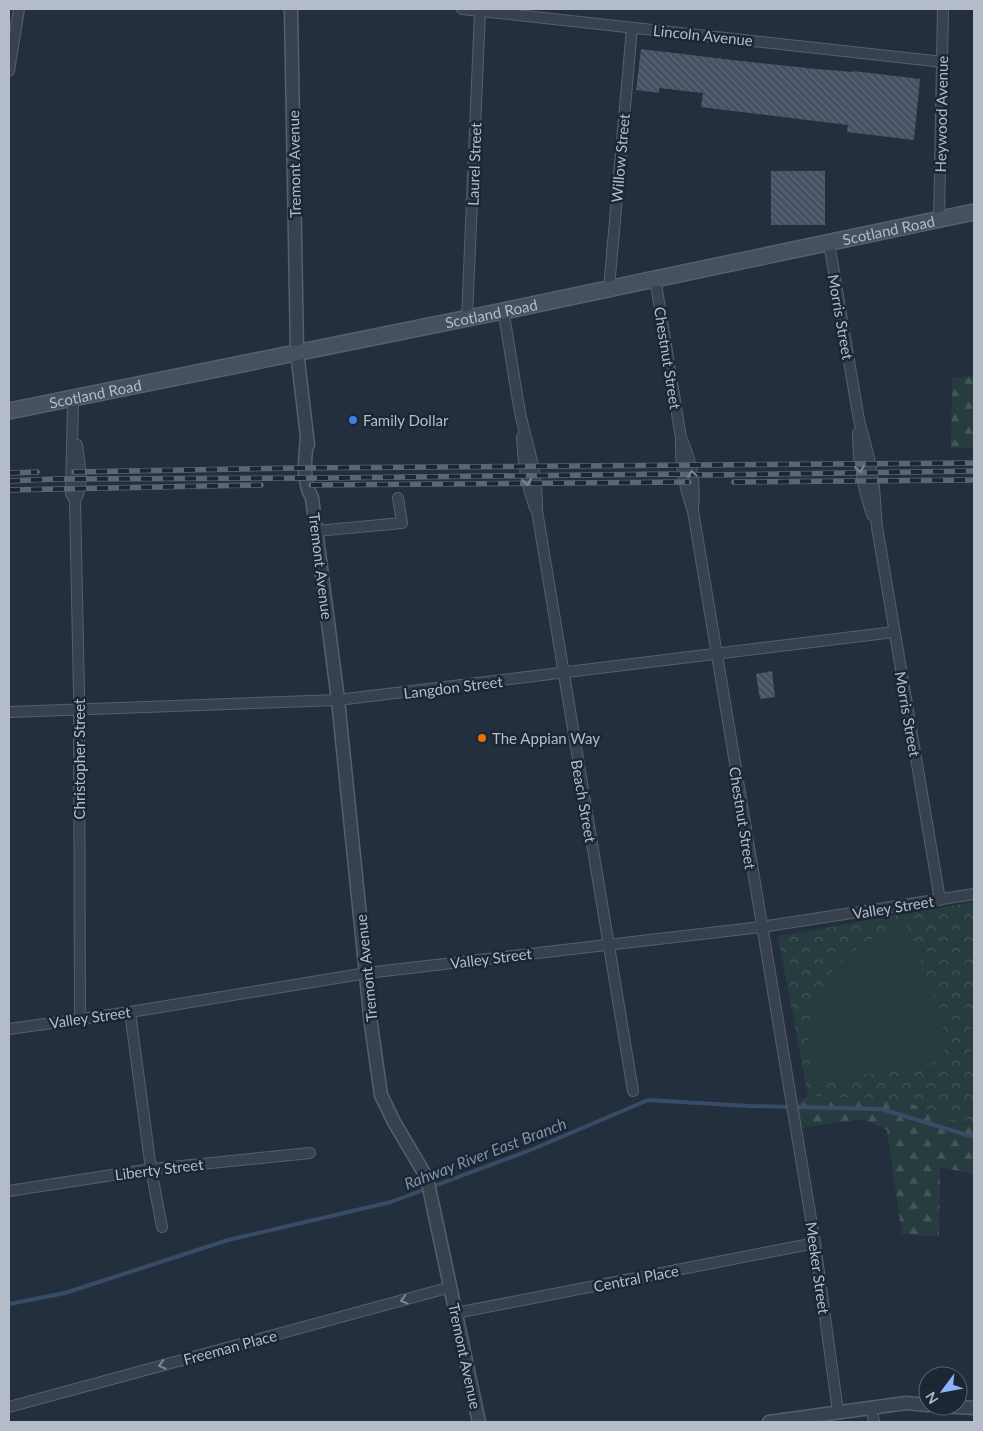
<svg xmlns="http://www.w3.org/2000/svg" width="983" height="1431" font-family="Lato,sans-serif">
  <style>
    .forest { fill: url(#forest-firs) }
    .park { fill: url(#park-crowns) }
    .garden { fill: #263c3f }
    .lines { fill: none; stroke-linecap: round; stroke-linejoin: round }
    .stream { stroke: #394c67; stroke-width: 4 }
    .building { fill: url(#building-back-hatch) }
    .minor-casing { stroke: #565f6c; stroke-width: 12 }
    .tertiary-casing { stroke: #565f6c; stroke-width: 15 }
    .secondary-casing { stroke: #565f6c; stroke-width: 18 }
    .minor { stroke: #38414e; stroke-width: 10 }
    .tertiary { stroke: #38414e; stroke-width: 12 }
    .secondary { stroke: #465061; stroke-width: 15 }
    .rail-casing { stroke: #5a6575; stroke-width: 5.5 }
    .rail { stroke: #1d2633; stroke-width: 4; stroke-dasharray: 11; stroke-linecap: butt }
    .oneway { stroke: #7c8592 }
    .shop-dot { fill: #3f7fe0; stroke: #1d2633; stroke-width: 2 }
    .food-dot { fill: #e8710a; stroke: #1d2633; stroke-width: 2 }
    .labels { text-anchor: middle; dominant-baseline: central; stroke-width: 5; stroke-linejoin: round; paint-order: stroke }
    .street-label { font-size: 15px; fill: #b4bcc9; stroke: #1d2633 }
    .poi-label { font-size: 15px; fill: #b4bcc9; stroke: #1d2633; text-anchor: start }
    .water-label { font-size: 16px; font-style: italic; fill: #7c92b1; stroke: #1d2633 }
  </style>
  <defs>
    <pattern id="forest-firs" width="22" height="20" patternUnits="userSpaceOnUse" patternTransform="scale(1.25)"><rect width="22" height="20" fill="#263c3f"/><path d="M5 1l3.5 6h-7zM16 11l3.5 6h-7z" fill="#435659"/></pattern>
    <pattern id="park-crowns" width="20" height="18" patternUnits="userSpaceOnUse" patternTransform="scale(1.25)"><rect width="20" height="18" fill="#263c3f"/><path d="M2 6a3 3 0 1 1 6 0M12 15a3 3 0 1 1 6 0" fill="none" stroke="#435659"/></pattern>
    <pattern id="building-back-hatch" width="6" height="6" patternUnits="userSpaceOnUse" patternTransform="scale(1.25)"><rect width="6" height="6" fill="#455162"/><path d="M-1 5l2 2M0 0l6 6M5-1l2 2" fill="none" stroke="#5d6877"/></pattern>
  </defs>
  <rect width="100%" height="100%" fill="#242f3e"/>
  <!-- forest -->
  <g class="forest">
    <polygon points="974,376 974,448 951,448 952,378"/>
    <polygon points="808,1096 899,1099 974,1128 974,1174 940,1167 939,1237 902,1234 887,1130 863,1119 800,1128 797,1103"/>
  </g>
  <!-- park -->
  <polygon class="park" points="974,902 974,1128 899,1099 808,1096 778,936"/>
  <!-- garden -->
  <g class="garden">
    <path d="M907,926l31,79 9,41 -11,15 -34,8 -89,12c-3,-15 -6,-30 -4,-46 6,-61 41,-93 98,-109z"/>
    <polygon points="974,1008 974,1078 969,1042"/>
  </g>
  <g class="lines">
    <!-- stream -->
    <polyline class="stream" points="9,1304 65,1293 228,1240 391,1202 533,1149 648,1100 749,1106 881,1109 974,1137"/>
  </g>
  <!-- building -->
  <g class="building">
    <polygon points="641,49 741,61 817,69 853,72 853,71 920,79 914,140 847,132 848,125 701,107 703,93 659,88 659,93 636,90"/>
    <rect x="771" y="171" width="54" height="54"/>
    <polygon points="772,671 775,697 760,699 756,674"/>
  </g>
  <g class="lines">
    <defs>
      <g id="minor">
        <polyline points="462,9 943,62"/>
        <polyline points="9,71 19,9"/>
        <polyline points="939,220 943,9"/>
        <polyline points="829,243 859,420 869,458 874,487 877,527 940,900"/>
        <path d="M655,278l26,160c-1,26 3,49 12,73l122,732 23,169"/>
        <polyline points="609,288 632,28"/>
        <path d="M503,311c7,35 11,71 18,106 8,35 17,57 16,94l96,580"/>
        <polyline points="467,318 480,11"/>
        <polyline points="73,399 71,494 75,500 79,693 80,1019"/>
        <path d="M858,433c0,30 5,53 14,82"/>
        <path d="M522,437c1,25 4,47 13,71"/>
        <path d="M683,442c9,22 13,42 10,66"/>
        <path d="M75,500c10,-14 4,-39 2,-55"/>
        <polyline points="316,531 402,523 398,498"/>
        <polyline points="9,712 338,700 894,632"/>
        <polyline points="130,1012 151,1169 162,1227"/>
        <polyline points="9,1029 130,1012 367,973 761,927 974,894"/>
        <polyline points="9,1191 151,1169 310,1153"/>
        <polyline points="456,1313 815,1243"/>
        <polyline points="9,1407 451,1287"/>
        <polyline points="871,1408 874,1422"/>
      </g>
      <g id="tertiary">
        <polyline points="291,9 297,352 308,445"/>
        <path d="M307,439c-2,19 -5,42 5,59l26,202 33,324 10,71 13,27 33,56 52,244"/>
        <polyline points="943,1406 974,1408"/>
        <polyline points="769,1422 906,1403 928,1405"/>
      </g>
      <g id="secondary">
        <path id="s1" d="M9,411l494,-100 471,-99"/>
      </g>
    </defs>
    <!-- minor casing -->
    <use href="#minor" class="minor-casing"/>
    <!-- tertiary casing -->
    <use href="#tertiary" class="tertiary-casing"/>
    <!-- secondary casing -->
    <use href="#secondary" class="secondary-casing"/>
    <!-- minor -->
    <use href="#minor" class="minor"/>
    <!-- tertiary -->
    <use href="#tertiary" class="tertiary"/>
    <!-- secondary -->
    <use href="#secondary" class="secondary"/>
    <defs>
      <g id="rail">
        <polyline points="74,472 295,468 974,463"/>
        <polyline points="9,473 37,472"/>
        <polyline points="9,481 54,479 329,478 669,474 707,475 974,471"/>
        <polyline points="734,482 974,480"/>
        <polyline points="311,485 689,482"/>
        <polyline points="9,490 261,485"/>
      </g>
    </defs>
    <!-- rail casing -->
    <use href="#rail" class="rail-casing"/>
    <!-- rail -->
    <use href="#rail" class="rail"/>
  </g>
  <!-- one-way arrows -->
  <defs><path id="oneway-chevron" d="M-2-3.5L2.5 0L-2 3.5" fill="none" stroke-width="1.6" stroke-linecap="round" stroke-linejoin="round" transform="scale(1.25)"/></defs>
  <g class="oneway">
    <use href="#oneway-chevron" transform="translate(860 469) rotate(81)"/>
    <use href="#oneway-chevron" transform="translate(692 474) rotate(-100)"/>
    <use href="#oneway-chevron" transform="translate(527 482) rotate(81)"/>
    <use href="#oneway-chevron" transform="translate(404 1300) rotate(165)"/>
    <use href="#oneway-chevron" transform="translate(162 1365) rotate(165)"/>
  </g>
  <!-- markers -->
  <circle class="shop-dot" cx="353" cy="420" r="5"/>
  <circle class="food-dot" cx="482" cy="738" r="5"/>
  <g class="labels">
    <!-- street labels -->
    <g class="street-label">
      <text transform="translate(703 35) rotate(6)">Lincoln Avenue</text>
      <text transform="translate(941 114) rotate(-89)">Heywood Avenue</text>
      <text transform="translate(620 158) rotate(-85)">Willow Street</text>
      <text transform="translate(294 164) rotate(-91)">Tremont Avenue</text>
      <text transform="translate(474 164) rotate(-88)">Laurel Street</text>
      <text stroke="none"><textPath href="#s1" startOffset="898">Scotland Road</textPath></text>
      <text stroke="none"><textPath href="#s1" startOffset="492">Scotland Road</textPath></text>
      <text transform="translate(841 317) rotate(80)">Morris Street</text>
      <text transform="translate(668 358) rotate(81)">Chestnut Street</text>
      <text stroke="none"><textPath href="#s1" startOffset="88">Scotland Road</textPath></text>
      <text transform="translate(321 566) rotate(83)">Tremont Avenue</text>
      <text transform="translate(453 687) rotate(-7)">Langdon Street</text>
      <text transform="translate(908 714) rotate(80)">Morris Street</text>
      <text transform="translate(79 759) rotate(-90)">Christopher Street</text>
      <text transform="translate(584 801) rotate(80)">Beach Street</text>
      <text transform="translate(743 818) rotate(81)">Chestnut Street</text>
      <text transform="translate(893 907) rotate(-9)">Valley Street</text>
      <text transform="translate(491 958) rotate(-7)">Valley Street</text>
      <text transform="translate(366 968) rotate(-96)">Tremont Avenue</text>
      <text transform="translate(90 1017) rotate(-8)">Valley Street</text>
      <text transform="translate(159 1169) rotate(-7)">Liberty Street</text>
      <text transform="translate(818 1268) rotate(82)">Meeker Street</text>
      <text transform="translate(636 1278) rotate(-11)">Central Place</text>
      <text transform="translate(230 1347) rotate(-15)">Freeman Place</text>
      <text transform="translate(465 1356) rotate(78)">Tremont Avenue</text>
    </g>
    <!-- poi labels -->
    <g class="poi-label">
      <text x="363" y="420">Family Dollar</text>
      <text x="492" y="738">The Appian Way</text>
    </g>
    <!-- water labels -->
    <g class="water-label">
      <text transform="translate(485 1153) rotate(-21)">Rahway River East Branch</text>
    </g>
  </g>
  <!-- border -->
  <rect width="983" height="1431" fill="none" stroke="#b4bcc9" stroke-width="20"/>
  <!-- north arrow -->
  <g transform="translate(943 1391) rotate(238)"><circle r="24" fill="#1d2633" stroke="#59626f"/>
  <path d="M0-4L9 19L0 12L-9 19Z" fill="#8ab4f8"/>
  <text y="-8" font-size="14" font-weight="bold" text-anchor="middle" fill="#b4bcc9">N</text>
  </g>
</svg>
